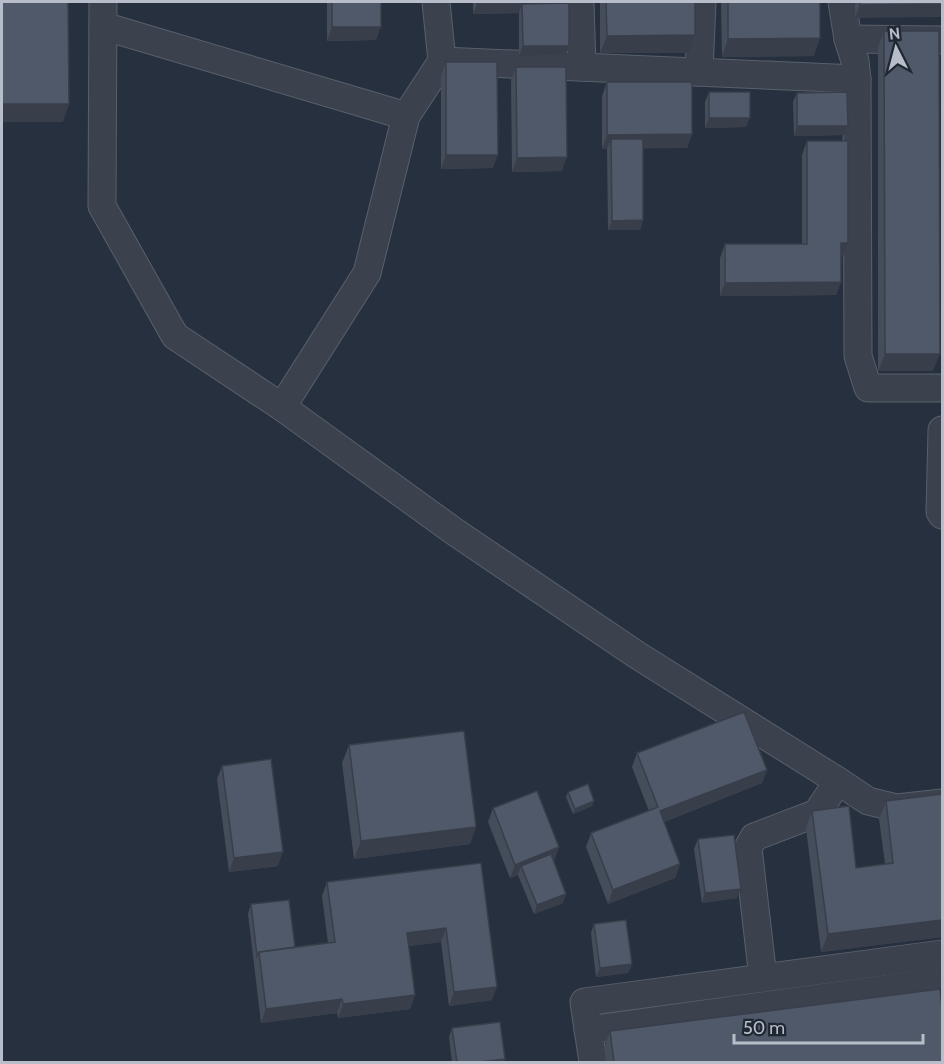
<svg xmlns="http://www.w3.org/2000/svg" width="944" height="1064" font-family="Cabin,sans-serif">
  <style>
    .lines { fill: none; stroke-linecap: round; stroke-linejoin: round }
    .street-casing { stroke: #58606c; stroke-width: 29 }
    .street { stroke: #3b424e; stroke-width: 27 }
    .wall { fill: #454d5a }
    .shaded-wall { fill: #383e4a }
    .building { fill: #505969; stroke: #383e4a; stroke-width: 1.5 }
  </style>
  <rect width="100%" height="100%" fill="#27303e"/>
  <g class="lines">
    <defs>
      <g id="street">
        <polyline points="103,2 102,206 175,336 282,407 455,532 637,655 838,781 868,801 897,808 942,803"/>
        <polyline points="580,2 582,67"/>
        <polyline points="842,2 848,39 855,61 857,79 858,356 868,388 942,388"/>
        <polyline points="103,26 406,116"/>
        <polyline points="848,39 942,40"/>
        <polyline points="442,61 857,79"/>
        <polyline points="699,72 702,2"/>
        <polyline points="282,407 367,273 406,116 442,61 436,2"/>
        <polyline points="942,430 940,512 942,515"/>
        <polyline points="763,978 748,848 754,837 817,813 838,781"/>
        <polyline points="588,1030 942,981"/>
        <polyline points="593,1062 584,1002 942,954"/>
      </g>
    </defs>
    <!-- street casing -->
    <use href="#street" class="street-casing"/>
    <!-- street -->
    <use href="#street" class="street"/>
  </g>
  <!-- wall -->
  <g class="wall">
    <polygon points="327,2 381,2 376,40 327,41"/>
    <polygon points="473,2 522,2 522,4 569,46 566,55 519,56 519,13 473,14"/>
    <polygon points="600,2 695,2 695,35 689,53 600,53"/>
    <polygon points="721,2 820,2 814,56 722,57"/>
    <polygon points="855,2 942,2 855,18"/>
    <polygon points="884,31 933,371 878,371 878,48"/>
    <polygon points="446,62 493,168 441,169 441,76"/>
    <polygon points="516,67 562,171 512,172 511,80"/>
    <polygon points="607,82 692,134 687,148 643,148 643,220 640,230 608,230 607,149 602,149 602,96"/>
    <polygon points="709,92 746,127 705,128 705,102"/>
    <polygon points="797,93 848,126 844,135 794,136 793,102"/>
    <polygon points="807,141 843,257 841,257 841,282 836,295 720,296 720,258 725,244 802,244 802,155"/>
    <polygon points="349,745 476,827 470,844 354,859 342,763"/>
    <polygon points="637,753 767,770 762,783 664,822 680,864 675,878 608,904 586,847 591,833 649,811 632,767"/>
    <polygon points="222,766 278,866 229,872 217,779"/>
    <polygon points="568,792 594,801 592,806 573,814 566,797"/>
    <polygon points="886,801 942,937 821,952 806,828 812,811 856,868 885,864 879,819"/>
    <polygon points="493,808 554,861 563,903 534,914 518,875 510,878 488,822"/>
    <polygon points="698,839 737,898 702,903 694,849"/>
    <polygon points="481,863 492,1000 449,1006 441,942 409,946 415,995 410,1009 338,1018 337,1013 261,1023 248,914 251,904 295,947 328,943 322,896 327,882"/>
    <polygon points="594,924 632,964 628,973 596,977 591,933"/>
    <polygon points="452,1028 504,1062 452,1062 449,1037"/>
    <polygon points="610,1031 942,1062 606,1062 604,1048"/>
  </g>
  <!-- shaded-wall -->
  <g class="shaded-wall">
    <polygon points="477,4 522,4 519,13 473,14"/>
    <polygon points="942,4 942,17 855,18 860,5"/>
    <polygon points="332,27 381,27 376,40 327,41"/>
    <polygon points="695,35 689,53 600,53 607,36"/>
    <polygon points="820,38 814,56 722,57 728,39"/>
    <polygon points="523,46 569,46 566,55 519,56"/>
    <polygon points="2,104 69,104 63,122 2,122"/>
    <polygon points="709,118 750,118 746,127 705,128"/>
    <polygon points="797,126 848,126 844,135 794,136"/>
    <polygon points="692,134 687,148 611,149 611,139 607,149 602,149 607,135"/>
    <polygon points="446,155 498,155 493,168 441,169"/>
    <polygon points="567,157 562,171 512,172 517,158"/>
    <polygon points="643,220 640,230 608,230 612,221"/>
    <polygon points="841,243 848,243 843,257 836,257"/>
    <polygon points="841,282 836,295 720,296 725,283"/>
    <polygon points="885,354 940,354 933,371 878,371"/>
    <polygon points="767,770 762,783 655,825 660,811"/>
    <polygon points="594,801 592,806 573,814 575,809"/>
    <polygon points="476,827 470,844 354,859 361,841"/>
    <polygon points="559,847 554,861 521,866 518,875 510,878 515,865"/>
    <polygon points="283,852 278,866 229,872 234,858"/>
    <polygon points="680,864 675,878 608,904 613,890"/>
    <polygon points="741,889 737,898 702,903 705,893"/>
    <polygon points="566,894 563,903 534,914 537,905"/>
    <polygon points="942,920 942,937 821,952 828,934"/>
    <polygon points="446,928 441,942 402,947 407,933"/>
    <polygon points="632,964 628,973 596,977 600,968"/>
    <polygon points="497,987 492,1000 449,1006 454,992"/>
    <polygon points="415,995 410,1009 338,1018 343,1004"/>
    <polygon points="342,999 337,1013 261,1023 266,1009"/>
    <polygon points="505,1059 504,1062 479,1062"/>
  </g>
  <!-- building -->
  <g class="building">
    <polygon points="2,2 68,2 69,104 2,104"/>
    <rect x="332" y="2" width="49" height="25"/>
    <rect x="477" y="2" width="45" height="2"/>
    <polygon points="606,2 695,2 695,35 607,36"/>
    <polygon points="728,2 820,2 820,38 728,39"/>
    <polygon points="860,2 942,2 942,4 860,5"/>
    <polygon points="569,3 569,46 523,46 522,4"/>
    <polygon points="884,31 939,31 940,354 885,354"/>
    <polygon points="446,62 497,62 498,155 446,155"/>
    <polygon points="516,67 566,67 567,157 517,158"/>
    <polygon points="607,82 692,82 692,134 607,135"/>
    <rect x="709" y="92" width="41" height="26"/>
    <polygon points="847,92 848,126 797,126 797,93"/>
    <polygon points="611,139 643,139 643,220 612,221"/>
    <polygon points="807,141 848,141 848,243 841,243 841,282 725,283 725,244 807,244"/>
    <polygon points="744,712 767,770 660,811 680,864 613,890 591,833 658,807 637,753"/>
    <polygon points="464,731 476,827 361,841 349,745"/>
    <polygon points="271,759 283,852 234,858 222,766"/>
    <polygon points="588,784 594,801 575,809 568,792"/>
    <polygon points="537,791 559,847 515,865 493,808"/>
    <polygon points="942,794 942,920 828,934 812,811 849,806 856,868 893,863 886,801"/>
    <polygon points="734,835 741,889 705,893 698,839"/>
    <polygon points="551,854 566,894 537,905 521,866"/>
    <polygon points="481,863 497,987 454,992 446,928 407,933 415,995 343,1004 342,999 266,1009 259,952 335,942 327,882"/>
    <polygon points="289,900 295,947 259,952 257,956 251,904"/>
    <polygon points="626,920 632,964 600,968 594,924"/>
    <polygon points="940,989 942,1008 942,1062 614,1062 610,1031"/>
    <polygon points="500,1022 505,1059 479,1062 457,1062 452,1028"/>
  </g>
  <!-- border -->
  <rect width="944" height="1064" fill="none" stroke="#b7bec9" stroke-width="6"/>
  <!-- north arrow -->
  <g transform="translate(896 48) rotate(354)" stroke="#1f2733" stroke-width="4.5" paint-order="stroke">
  <path d="M0-4.5L10 22L0 15L-10 22Z" fill="#b7bec9"/>
  <text y="-9" font-size="16" font-weight="bold" text-anchor="middle" fill="#b7bec9">N</text>
  </g>
  <!-- scale -->
  <path d="M734 1034v9h189v-9" fill="none" stroke="#b7bec9" stroke-width="3"/>
  <text x="743" y="1034" font-size="18" fill="#b7bec9" stroke="#1f2733" stroke-width="4.5" paint-order="stroke">50 m</text>
</svg>
